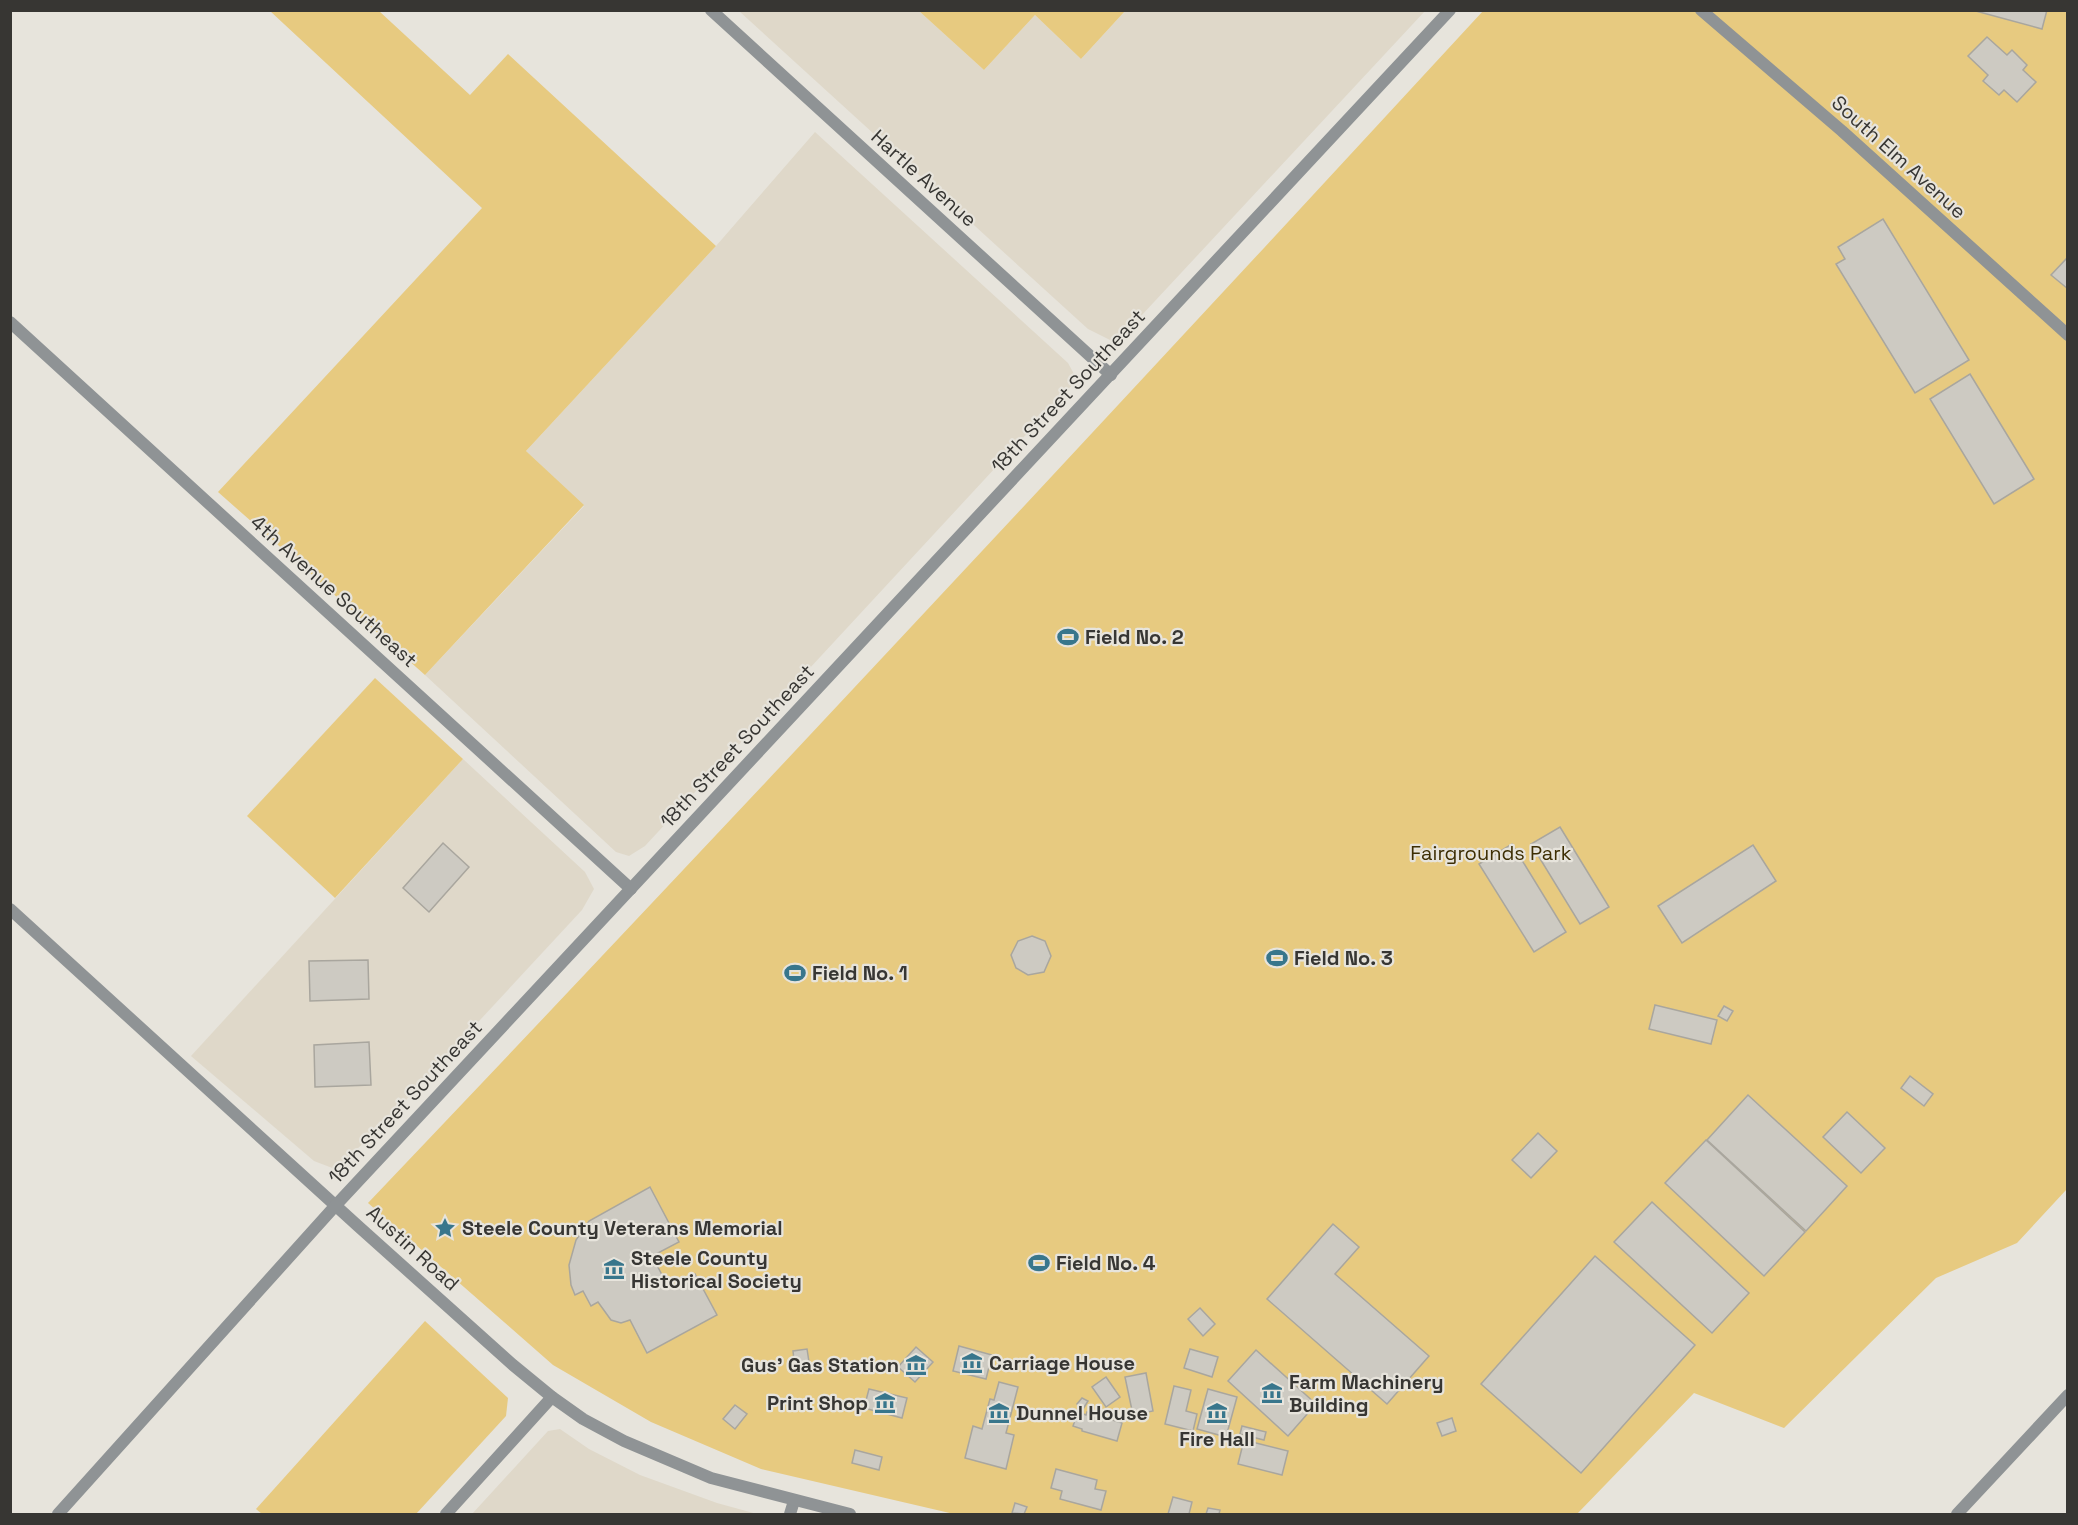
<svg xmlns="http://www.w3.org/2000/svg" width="2078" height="1525" font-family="'Space Grotesk',sans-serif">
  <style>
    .built { fill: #dfd8c9 }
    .green { fill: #e7ca80 }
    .building { fill: #cdcac2; stroke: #a9a69e; stroke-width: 1.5 }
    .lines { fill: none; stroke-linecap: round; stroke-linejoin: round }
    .minor { stroke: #8f9395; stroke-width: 12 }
    .tertiary { stroke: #8f9395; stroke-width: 12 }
    .labels { text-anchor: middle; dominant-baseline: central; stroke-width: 4.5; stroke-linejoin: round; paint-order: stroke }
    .street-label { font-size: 20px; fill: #373633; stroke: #e7e4dc }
    .poi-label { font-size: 20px; font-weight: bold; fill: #373633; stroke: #e7e4dc; text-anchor: start }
    .park-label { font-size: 20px; fill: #3d2e03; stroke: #e7e4dc }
  </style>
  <rect width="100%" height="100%" fill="#e7e4dc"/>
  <!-- built -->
  <g class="built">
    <polygon points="739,11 919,11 984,70 1035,15 1081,59 1125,11 1425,11 1141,316 1112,341 1088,329"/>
    <polygon points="815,132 1068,363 1074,374 1072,385 645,846 629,856 616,852 425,675 584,506 526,451 716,246"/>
    <polygon points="463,759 585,872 594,889 582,910 379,1129 335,1169 314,1161 191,1056"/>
    <polygon points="560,1429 589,1449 640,1475 717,1503 757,1514 472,1514 548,1431"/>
  </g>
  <!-- green -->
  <g class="green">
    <polygon points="270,11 379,11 470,95 508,54 716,246 526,451 584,505 425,675 218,492 482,208"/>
    <polygon points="919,11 1125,11 1081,59 1035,15 984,70"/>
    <path d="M1483,11h584v1178l-50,54 -81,35 -152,150 -90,-35 -117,121h-623l-193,-45 -110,-47 -98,-57 -185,-162c375,-394 746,-792 1115,-1192z"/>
    <polygon points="375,678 463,759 335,898 247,816"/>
    <polygon points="425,1321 508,1398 506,1416 416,1514 262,1514 256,1509"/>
  </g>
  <!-- building -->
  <g class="building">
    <polygon points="1972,10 2047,10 2042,29"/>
    <polygon points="1987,37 2007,55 2012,50 2027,65 2023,70 2036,82 2017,102 2004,90 1999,95 1983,81 1988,75 1968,56"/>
    <polygon points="1883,219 1969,360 1915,393 1836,264 1845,259 1838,247"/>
    <polygon points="2068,257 2068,289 2051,275"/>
    <polygon points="1970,374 2034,479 1994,504 1930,399"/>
    <polygon points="1560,827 1609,907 1580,924 1531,844"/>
    <polygon points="443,843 469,867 429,912 403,888"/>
    <polygon points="1512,844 1566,932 1534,952 1479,864"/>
    <polygon points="1753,845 1776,881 1682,943 1658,906"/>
    <polygon points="1032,936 1045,941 1051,956 1044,972 1028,975 1016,968 1011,955 1018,941"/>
    <polygon points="368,960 369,999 310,1001 309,961"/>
    <polygon points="1655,1005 1717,1020 1711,1044 1649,1029"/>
    <polygon points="1724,1006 1733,1011 1727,1021 1718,1016"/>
    <polygon points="369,1042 371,1085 315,1087 314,1045"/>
    <polygon points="1910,1076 1933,1094 1924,1106 1901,1088"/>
    <polygon points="1748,1095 1847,1186 1806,1231 1707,1140"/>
    <polygon points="1847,1112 1885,1148 1861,1173 1823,1137"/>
    <polygon points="1538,1133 1557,1151 1531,1178 1512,1160"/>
    <polygon points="1706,1140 1805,1232 1764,1276 1665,1183"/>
    <polygon points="650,1187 679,1242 652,1256 669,1288 695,1274 717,1315 647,1353 630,1320 621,1323 611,1320 598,1302 591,1306 583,1291 575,1295 571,1285 569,1265 576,1240 589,1221"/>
    <polygon points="1652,1202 1749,1293 1712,1333 1614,1242"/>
    <polygon points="1333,1224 1359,1247 1335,1274 1429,1356 1387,1404 1267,1299"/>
    <polygon points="1595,1256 1695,1345 1581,1473 1481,1384"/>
    <polygon points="1200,1308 1215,1324 1203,1336 1188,1319"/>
    <polygon points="959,1346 992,1355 986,1379 953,1371"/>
    <polygon points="916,1347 933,1362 915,1382 898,1367"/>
    <polygon points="807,1349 810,1368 795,1370 793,1351"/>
    <polygon points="1190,1349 1218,1357 1212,1377 1184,1368"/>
    <polygon points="1256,1350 1316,1404 1288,1436 1228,1381"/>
    <polygon points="1146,1373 1153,1411 1133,1415 1125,1377"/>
    <polygon points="1106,1377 1120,1397 1106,1407 1092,1387"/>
    <polygon points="999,1382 1018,1387 1006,1433 1014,1435 1006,1469 965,1458 973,1426 982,1429 990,1399 994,1400"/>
    <polygon points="1174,1386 1191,1390 1186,1411 1197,1414 1193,1431 1165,1424"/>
    <polygon points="869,1389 907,1398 902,1418 864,1408"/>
    <polygon points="1208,1389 1237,1397 1226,1437 1197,1429"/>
    <polygon points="1082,1398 1088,1401 1083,1409 1077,1404"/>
    <polygon points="735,1405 747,1414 735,1429 723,1419"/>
    <polygon points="1078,1412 1086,1415 1087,1412 1122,1423 1117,1441 1082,1431 1082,1429 1073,1426"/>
    <polygon points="1452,1418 1456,1431 1442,1436 1437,1423"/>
    <polygon points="1242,1426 1266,1432 1264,1440 1240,1434"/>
    <polygon points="1244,1440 1288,1451 1282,1475 1238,1464"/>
    <polygon points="855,1450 882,1457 879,1470 852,1463"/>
    <polygon points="1056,1469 1097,1480 1095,1489 1106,1491 1101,1510 1060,1499 1062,1491 1051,1488"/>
    <polygon points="1173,1497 1192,1502 1189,1514 1168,1514"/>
    <polygon points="1015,1503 1027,1507 1024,1514 1012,1513"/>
    <polygon points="1208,1508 1220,1510 1219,1514 1206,1514"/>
  </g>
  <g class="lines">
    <!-- minor -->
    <g class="minor">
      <polyline points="711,10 1111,375"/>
      <polyline points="1701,10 1842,131 2068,335"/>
      <polyline points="10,322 631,889"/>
      <polyline points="446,1514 552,1397"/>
      <polyline points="790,1514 794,1501"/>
      <polyline points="1957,1514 2068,1395"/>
    </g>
    <!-- tertiary -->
    <g class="tertiary">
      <polyline points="10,909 358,1226 513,1365 552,1397 583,1419 624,1441 711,1478 850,1514"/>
      <polyline points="58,1514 336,1205 1450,10"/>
    </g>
  </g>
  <!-- icons -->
  <defs>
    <symbol id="stadium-bare" viewBox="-9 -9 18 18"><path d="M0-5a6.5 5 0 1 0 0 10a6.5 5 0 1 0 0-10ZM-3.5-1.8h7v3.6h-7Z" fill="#38768c" stroke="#e7e4dc" stroke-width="2.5" paint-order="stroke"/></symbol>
    <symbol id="sight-bare" viewBox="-9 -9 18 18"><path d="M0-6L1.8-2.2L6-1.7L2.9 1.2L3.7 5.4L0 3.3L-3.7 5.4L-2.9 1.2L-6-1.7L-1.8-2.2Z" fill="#38768c" stroke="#e7e4dc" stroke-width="2.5" paint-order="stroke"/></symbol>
    <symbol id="museum-bare" viewBox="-9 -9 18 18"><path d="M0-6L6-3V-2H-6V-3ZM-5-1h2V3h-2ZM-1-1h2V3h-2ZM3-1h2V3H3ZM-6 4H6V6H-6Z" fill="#38768c" stroke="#e7e4dc" stroke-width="2.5" paint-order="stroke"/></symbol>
  </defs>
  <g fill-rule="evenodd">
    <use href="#stadium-bare" x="1053" y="622" width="30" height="30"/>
    <use href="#stadium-bare" x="1262" y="943" width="30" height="30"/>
    <use href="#stadium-bare" x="780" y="958" width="30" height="30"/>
    <use href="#sight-bare" x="430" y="1213" width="30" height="30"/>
    <use href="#stadium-bare" x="1024" y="1248" width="30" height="30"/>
    <use href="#museum-bare" x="599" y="1254" width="30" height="30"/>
    <use href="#museum-bare" x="957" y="1348" width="30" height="30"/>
    <use href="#museum-bare" x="901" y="1350" width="30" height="30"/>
    <use href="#museum-bare" x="1257" y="1378" width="30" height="30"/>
    <use href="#museum-bare" x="870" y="1388" width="30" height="30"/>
    <use href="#museum-bare" x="984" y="1398" width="30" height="30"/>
    <use href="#museum-bare" x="1202" y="1398" width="30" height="30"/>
  </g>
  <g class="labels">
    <!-- street labels -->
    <g class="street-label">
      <text transform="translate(1899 157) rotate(42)">South Elm Avenue</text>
      <text transform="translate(924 178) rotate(42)">Hartle Avenue</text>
      <text transform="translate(1068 391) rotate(-47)">18th Street Southeast</text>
      <text transform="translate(334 591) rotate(42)">4th Avenue Southeast</text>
      <text transform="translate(737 746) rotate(-47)">18th Street Southeast</text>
      <text transform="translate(405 1102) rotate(-47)">18th Street Southeast</text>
      <text transform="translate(413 1248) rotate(42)">Austin Road</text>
    </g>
    <!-- poi labels -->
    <g class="poi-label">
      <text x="1085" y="637">Field No. 2</text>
      <text x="1294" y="958">Field No. 3</text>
      <text x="812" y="973">Field No. 1</text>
      <text x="462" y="1228">Steele County Veterans Memorial</text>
      <text x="631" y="1258">Steele County<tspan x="631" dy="23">Historical Society</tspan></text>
      <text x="1056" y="1263">Field No. 4</text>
      <text x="989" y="1363">Carriage House</text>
      <text x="899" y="1365" text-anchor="end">Gus' Gas Station</text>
      <text x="1289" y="1382">Farm Machinery<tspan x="1289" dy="23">Building</tspan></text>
      <text x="868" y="1403" text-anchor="end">Print Shop</text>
      <text x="1016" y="1413">Dunnel House</text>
      <text x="1217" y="1439" text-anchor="middle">Fire Hall</text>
    </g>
    <!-- park labels -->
    <g class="park-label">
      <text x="1491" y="853">Fairgrounds Park</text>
    </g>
  </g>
  <!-- border -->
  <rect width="2078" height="1525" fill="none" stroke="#373633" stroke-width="24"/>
</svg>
